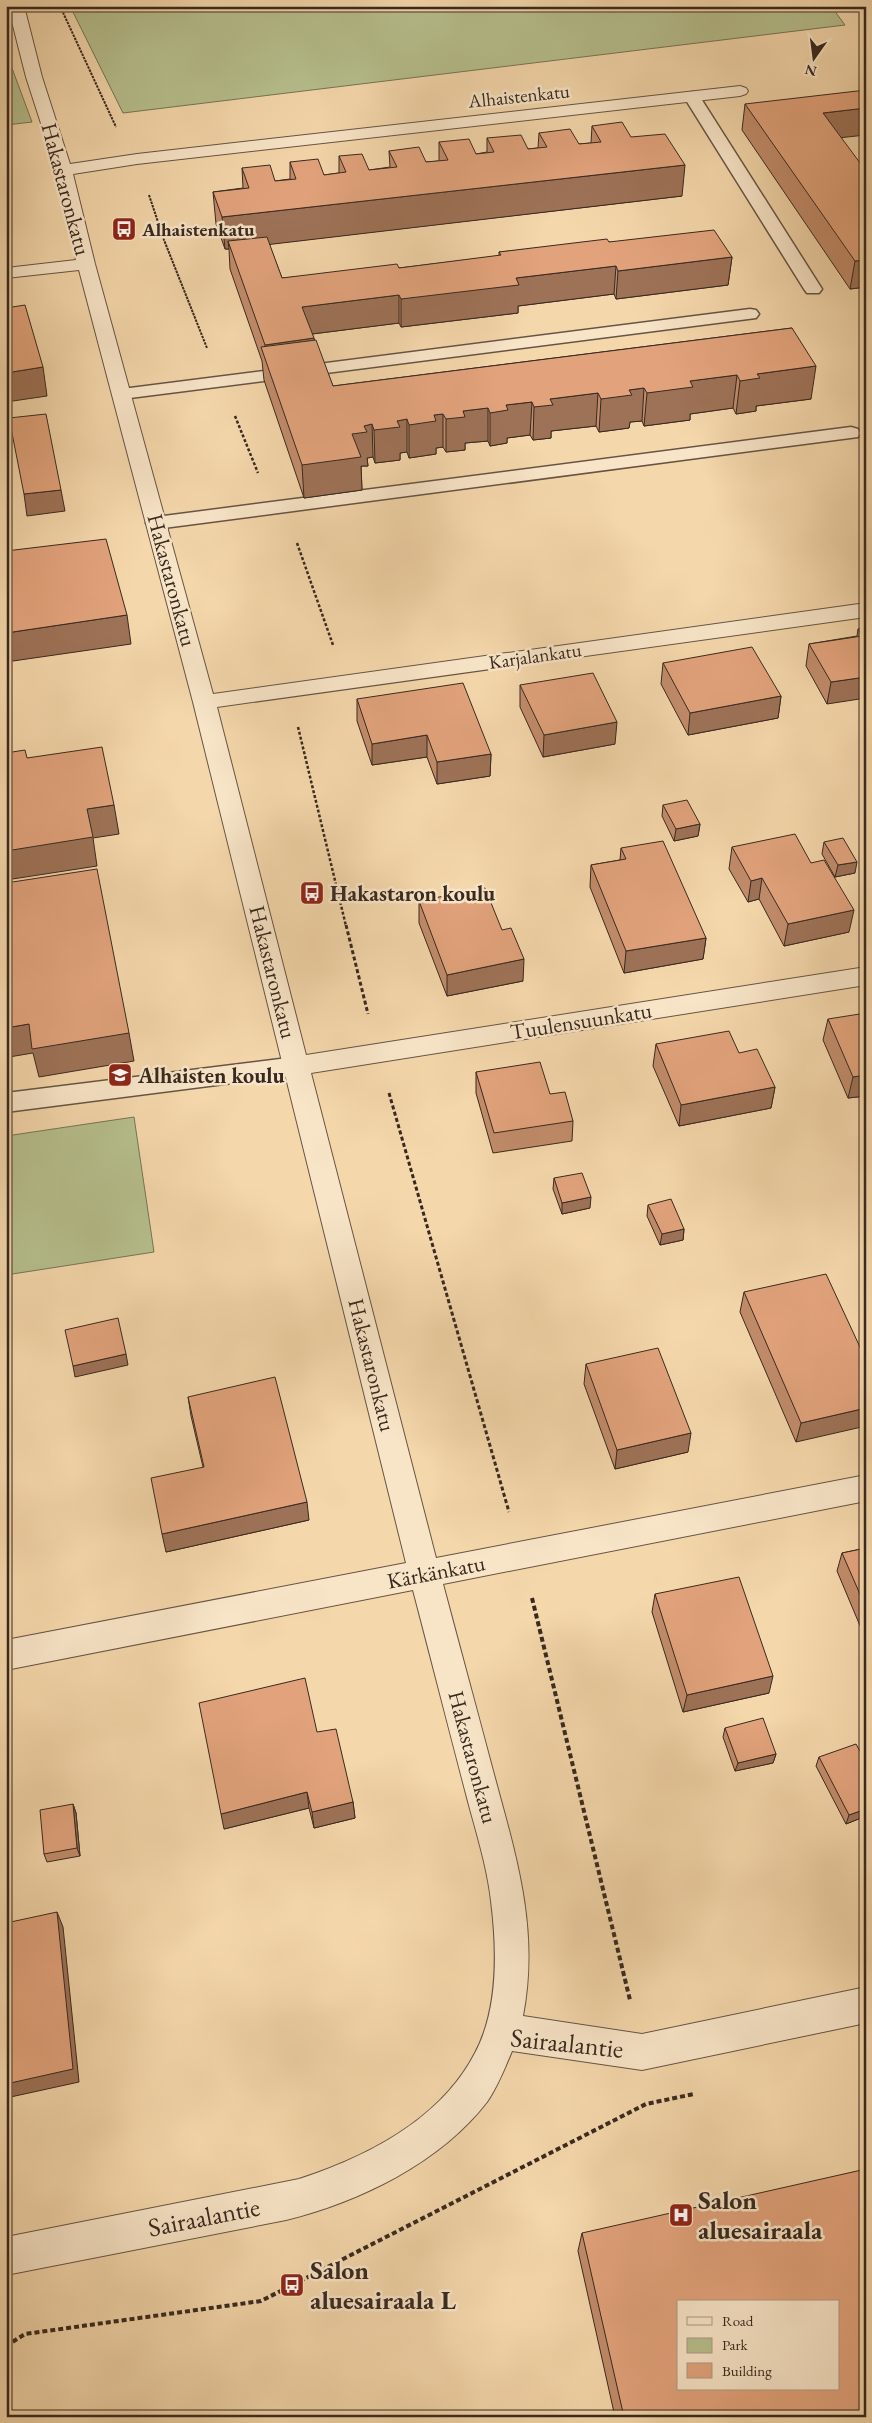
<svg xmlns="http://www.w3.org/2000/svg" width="872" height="2423" font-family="'EB Garamond',serif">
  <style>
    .green { fill: #b6bf8d; stroke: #777456 }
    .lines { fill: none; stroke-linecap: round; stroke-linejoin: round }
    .service-casing { stroke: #675443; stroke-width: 3 }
    .minor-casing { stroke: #675443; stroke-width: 2 }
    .path-far3 { stroke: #382920; stroke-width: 2; stroke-dasharray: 2.5 1; stroke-linecap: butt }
    .path-far2 { stroke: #382920; stroke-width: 2.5; stroke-dasharray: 3 2; stroke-linecap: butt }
    .path-far1 { stroke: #382920; stroke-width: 3; stroke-dasharray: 4 2.5; stroke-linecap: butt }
    .path { stroke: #382920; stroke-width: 4; stroke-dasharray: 5 3; stroke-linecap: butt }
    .service { fill: #f8e5c8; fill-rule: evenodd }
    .minor { fill: #f8e5c8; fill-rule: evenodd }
    .wall { fill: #c28c6b; stroke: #382920 }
    .shaded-wall { fill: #9e7257; stroke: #382920 }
    .building { fill: #e2a37c; stroke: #382920; fill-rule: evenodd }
    .labels { text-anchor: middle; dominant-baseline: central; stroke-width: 5; stroke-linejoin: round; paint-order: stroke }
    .far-street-label { font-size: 19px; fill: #382920; stroke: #f8e5c8 }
    .far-poi-label { font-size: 19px; font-weight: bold; fill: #382920; stroke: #f8e5c8; text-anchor: start }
    .street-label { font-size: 22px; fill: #382920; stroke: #f8e5c8 }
    .poi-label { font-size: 22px; font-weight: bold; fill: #382920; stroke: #f8e5c8; text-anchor: start }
    .near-street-label { font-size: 26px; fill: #382920; stroke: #f8e5c8 }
    .near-poi-label { font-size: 26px; font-weight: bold; fill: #382920; stroke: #f8e5c8; text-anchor: start }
  </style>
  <rect width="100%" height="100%" fill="#f4d7ab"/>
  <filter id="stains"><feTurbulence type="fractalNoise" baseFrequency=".004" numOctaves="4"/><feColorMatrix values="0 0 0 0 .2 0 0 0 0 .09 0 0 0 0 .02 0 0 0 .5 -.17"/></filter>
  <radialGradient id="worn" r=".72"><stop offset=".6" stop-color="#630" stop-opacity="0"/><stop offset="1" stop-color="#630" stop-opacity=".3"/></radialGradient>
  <!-- green -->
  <g class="green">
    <polygon points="70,6 831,6 845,25 123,113"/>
    <polygon points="6,52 32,122 6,125"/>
    <polygon points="134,1117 154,1252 6,1275 6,1136"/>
  </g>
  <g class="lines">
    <defs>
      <g id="service">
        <polygon points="692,92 700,97 822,289 819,293 807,293 804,289 684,97"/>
        <polygon points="750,309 756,310 759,314 756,318 122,399 116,398 113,394 116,390 122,389"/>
        <polygon points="851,427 858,429 860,433 858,437 156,529 149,527 146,523 149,519 156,517"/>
        <polygon points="296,1057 305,1059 308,1066 305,1073 296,1075 6,1112 6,1093"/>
      </g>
      <path id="minor" d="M8,6h16l18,71 28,87 67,-10 603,-68 6,2 2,3 -2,3 -6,2 -603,68 -64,10 22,90 118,430 653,-91v14l-649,90 89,348 560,-88v18l-555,88 125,485 430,-83v26l-423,83c16,61 33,122 49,183 23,86 48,160 31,249l119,18 224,-47v36l-224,47 -130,-19c-7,17 -14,35 -25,51 -47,61 -128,100 -201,118l-280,55v-38l293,-58c68,-22 142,-60 176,-126 24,-45 22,-104 16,-152 -4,-36 -16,-72 -25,-107 -18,-68 -35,-136 -53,-204l-407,80v-30l400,-77 -213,-861 -114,-432 -73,8v-10l70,-8 -20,-90 -30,-93z"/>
    </defs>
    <!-- service casing -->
    <use href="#service" class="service-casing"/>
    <!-- minor casing -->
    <use href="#minor" class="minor-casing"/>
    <!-- path-far3 -->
    <g class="path-far3">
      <polyline points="60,6 116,127"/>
      <polyline points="149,195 164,240 207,348"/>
    </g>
    <!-- path-far2 -->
    <g class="path-far2">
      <polyline points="235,416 258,473"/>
      <polyline points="297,543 333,645"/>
      <polyline points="298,727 346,926"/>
    </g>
    <!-- path-far1 -->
    <g class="path-far1">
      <polyline points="346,925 368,1014"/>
      <polyline points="389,1093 509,1512"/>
    </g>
    <!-- path -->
    <g class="path">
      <polyline points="532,1598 630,2000"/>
      <polyline points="6,2346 25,2334 261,2301 646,2104 694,2094"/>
    </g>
    <!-- service -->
    <use href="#service" class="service"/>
    <!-- minor -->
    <use href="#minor" class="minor"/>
  </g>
  <!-- wall -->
  <g class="wall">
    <polygon points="745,104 841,137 866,287 850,289 742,130"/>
    <polygon points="592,126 631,137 682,196 269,244 282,278 399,268 499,256 499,252 609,242 732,257 728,285 616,299 614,294 518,306 518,313 401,327 399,323 312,334 333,386 792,328 811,399 756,406 756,411 736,414 733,408 690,414 690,420 644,426 642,421 630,422 629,428 599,432 596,426 551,431 551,438 533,440 530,435 507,438 507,443 490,446 488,441 465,443 465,450 446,452 443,447 436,448 436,454 409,458 407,452 400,453 400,460 375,463 373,457 367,458 368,466 361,466 362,490 304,498 264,380 262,361 230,269 229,249 225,249 216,224 213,192 243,188 242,168 275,181 290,179 290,162 324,175 339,173 339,156 369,170 390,167 389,151 426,162 439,161 439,142 476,154 487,152 487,138 528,149 538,148 539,133 579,144 591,143"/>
    <polygon points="866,628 827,704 806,666 809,644 857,636 858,629"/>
    <polygon points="663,663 781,696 778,718 688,735 661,684"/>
    <polygon points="520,685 615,744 543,757 520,707"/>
    <polygon points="357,699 491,754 490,776 437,784 427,757 372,765 357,721"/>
    <polygon points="663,805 700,824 698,836 674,841 662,816"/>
    <polygon points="824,842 855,873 835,877 822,854"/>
    <polygon points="732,847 849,932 784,946 759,899 748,902 729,869"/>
    <polygon points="621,848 706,938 703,959 624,973 590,887 591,865 620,860"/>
    <polygon points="419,901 523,981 447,996 419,923"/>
    <polygon points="828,1019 866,1096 848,1098 823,1040"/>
    <polygon points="656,1044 775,1087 771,1108 679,1126 653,1066"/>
    <polygon points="476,1072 573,1121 572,1141 493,1153 476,1093"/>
    <polygon points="554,1178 590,1208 562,1214 553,1189"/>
    <polygon points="648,1205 684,1229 683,1240 660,1245 647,1216"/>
    <polygon points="744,1292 866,1360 796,1442 740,1312"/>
    <polygon points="586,1364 688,1452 615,1469 584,1384"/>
    <polygon points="188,1397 309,1520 166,1552 203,1467 191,1416"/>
    <polygon points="866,1548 866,1640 837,1571 842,1553"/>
    <polygon points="655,1594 769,1693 683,1712 652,1612"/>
    <polygon points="725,1728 776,1754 773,1763 735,1771 723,1737"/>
    <polygon points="317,1732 353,1802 355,1818 314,1828 309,1808 224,1829"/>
    <polygon points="819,1757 866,1816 846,1824 816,1766"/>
    <polygon points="73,1804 76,1813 80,1856 47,1862 44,1854"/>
    <polygon points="582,2233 866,2417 615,2417 578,2251"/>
  </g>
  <!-- shaded-wall -->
  <g class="shaded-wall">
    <polygon points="866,108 866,135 819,140 823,113"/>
    <polygon points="685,165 682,196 231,249 228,241 229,249 225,249 222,217"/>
    <polygon points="732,257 728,285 616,299 618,271"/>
    <polygon points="866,260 866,287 850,289 855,261"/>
    <polygon points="616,266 614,294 518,306 518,313 401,327 401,299 516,278"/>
    <polygon points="399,295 399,323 304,335 302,307"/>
    <polygon points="314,338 316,367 266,360 265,345"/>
    <polygon points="816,366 811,399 756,406 756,411 736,414 740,381 757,374"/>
    <polygon points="43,367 47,396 6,402 6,373"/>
    <polygon points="737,375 733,408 690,414 690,420 644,426 647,393 690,381"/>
    <polygon points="644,388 642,421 630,422 629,428 599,432 601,399 629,390"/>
    <polygon points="598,393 596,426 551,431 551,438 533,440 534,407 550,399"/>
    <polygon points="532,402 530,435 507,438 507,443 490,446 490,413 506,405"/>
    <polygon points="488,408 488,441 465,443 465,450 446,452 446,419 463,411"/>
    <polygon points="443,414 443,447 436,448 436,454 409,458 409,425 434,415"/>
    <polygon points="407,419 407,452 400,453 400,460 375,463 374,430 397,421"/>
    <polygon points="372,424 373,457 367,458 368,466 361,466 362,490 304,498 302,465 364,426"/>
    <polygon points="61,490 65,511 27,516 24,494"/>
    <polygon points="127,615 131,644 6,662 6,633"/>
    <polygon points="866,677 866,698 827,704 831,682"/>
    <polygon points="781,696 778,718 688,735 690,713"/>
    <polygon points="617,722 615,744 543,757 544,735"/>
    <polygon points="427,735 427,757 372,765 372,744"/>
    <polygon points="491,754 490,776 437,784 437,762"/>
    <polygon points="114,805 119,834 93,838 97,866 6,880 6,851 87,809"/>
    <polygon points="700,824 698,836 674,841 676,829"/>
    <polygon points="857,862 855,873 835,877 838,865"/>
    <polygon points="762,878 759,899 748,902 751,881"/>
    <polygon points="854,910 849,932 784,946 788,924"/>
    <polygon points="706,938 703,959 624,973 626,951"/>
    <polygon points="524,959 523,981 447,996 447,975"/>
    <polygon points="29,1024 129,1033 134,1061 39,1077 33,1053 9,1057 6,1045 6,1028"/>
    <polygon points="866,1075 866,1096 848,1098 853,1077"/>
    <polygon points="775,1087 771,1108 679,1126 681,1105"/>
    <polygon points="591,1197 590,1208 562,1214 562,1203"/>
    <polygon points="684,1229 683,1240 660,1245 662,1234"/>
    <polygon points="126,1354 128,1365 75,1377 73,1366"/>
    <polygon points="866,1408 866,1426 796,1442 801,1423"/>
    <polygon points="691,1433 688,1452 615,1469 617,1450"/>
    <polygon points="307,1502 309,1520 166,1552 162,1534"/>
    <polygon points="773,1676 769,1693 683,1712 687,1695"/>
    <polygon points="776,1754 773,1763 735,1771 738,1763"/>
    <polygon points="307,1792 309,1808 224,1829 221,1814"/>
    <polygon points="353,1802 355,1818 314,1828 312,1812"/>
    <polygon points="73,1804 76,1813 80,1856 77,1848"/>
    <polygon points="866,1809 866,1816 846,1824 849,1815"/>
    <polygon points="57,1912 63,1927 79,2082 6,2098 6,2084"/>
  </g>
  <!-- building -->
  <g class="building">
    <polygon points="866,90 866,108 823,113 866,171 866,260 855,261 745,104"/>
    <polygon points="622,122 631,137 665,134 685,165 222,217 213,192 249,188 242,168 270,165 275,181 296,179 290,162 318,159 324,175 346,172 339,156 362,154 369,170 397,167 389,151 419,147 426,162 448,160 439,142 469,139 476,154 494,152 487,138 521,135 528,149 547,147 539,133 570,129 579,144 601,142 592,126"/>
    <polygon points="714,230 732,257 618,271 616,266 516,278 519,285 401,299 399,295 302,307 314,338 265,345 228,241 267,237 282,278 397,264 399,268 501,255 499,252 607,239 609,242"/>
    <polygon points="25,305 43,367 6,373 6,308"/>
    <polygon points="792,328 816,366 757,374 760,378 740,381 737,375 690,381 693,387 647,393 644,388 629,390 632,395 601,399 598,393 550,399 553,405 534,407 532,402 506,405 508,410 490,413 488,408 463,411 465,417 446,419 443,414 434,415 436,421 409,425 407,419 397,421 400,427 374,430 372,424 364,426 367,432 352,434 361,457 302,465 261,347 316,340 333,386"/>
    <polygon points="46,414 61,490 24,494 9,418"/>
    <polygon points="106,539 127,615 6,633 6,551"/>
    <polygon points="866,628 866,677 831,682 809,644 862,636 858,629"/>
    <polygon points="752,647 781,696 690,713 663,663"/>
    <polygon points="593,673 617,722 544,735 520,685"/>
    <polygon points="463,683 491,754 437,762 427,735 372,744 357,699"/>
    <polygon points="102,747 114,805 87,809 93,837 6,851 6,753 25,750 27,758"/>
    <polygon points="687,800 700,824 676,829 663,805"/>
    <polygon points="795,834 811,863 824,860 854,910 788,924 762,878 751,881 732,847"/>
    <polygon points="843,838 857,862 838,865 824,842"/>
    <polygon points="663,841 706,938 626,951 591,865 626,859 621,848"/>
    <polygon points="97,869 129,1033 32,1049 29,1024 6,1028 6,883"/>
    <polygon points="485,888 502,930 511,928 524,959 447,975 419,901"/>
    <polygon points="866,1013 866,1075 853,1077 828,1019"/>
    <polygon points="729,1031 739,1053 757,1049 775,1087 681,1105 656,1044"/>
    <polygon points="540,1062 550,1094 565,1092 573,1121 494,1133 476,1072"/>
    <polygon points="582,1173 591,1197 562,1203 554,1178"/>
    <polygon points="671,1199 684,1229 662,1234 648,1205"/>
    <polygon points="826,1274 866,1360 866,1408 801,1423 744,1292"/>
    <polygon points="118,1318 126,1354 73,1366 65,1330"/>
    <polygon points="658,1348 691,1433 617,1450 586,1364"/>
    <polygon points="275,1377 307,1502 162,1534 151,1478 204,1467 188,1397"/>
    <polygon points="866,1548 866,1608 842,1553"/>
    <polygon points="739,1577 773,1676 687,1695 655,1594"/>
    <polygon points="305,1678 317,1732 336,1729 353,1802 312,1812 307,1792 221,1814 199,1703"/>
    <polygon points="763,1718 776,1754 738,1763 725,1728"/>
    <polygon points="856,1744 866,1762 866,1809 849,1815 819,1757"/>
    <polygon points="73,1804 77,1848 44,1854 40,1810"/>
    <polygon points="57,1912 73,2069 6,2084 6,1923"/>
    <path d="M866,2169v248h-242l-42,-184zM678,2302h160v87h-160z"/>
  </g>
  <!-- icons -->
  <defs>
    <symbol id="bus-square" viewBox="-11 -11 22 22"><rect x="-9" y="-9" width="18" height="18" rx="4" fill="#8f2418" stroke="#f8e5c8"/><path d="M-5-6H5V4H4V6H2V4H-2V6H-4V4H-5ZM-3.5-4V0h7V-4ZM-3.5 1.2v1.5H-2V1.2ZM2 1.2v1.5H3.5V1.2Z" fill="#fff"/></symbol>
    <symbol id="school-square" viewBox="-11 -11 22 22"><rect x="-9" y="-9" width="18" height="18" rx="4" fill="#8f2418" stroke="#f8e5c8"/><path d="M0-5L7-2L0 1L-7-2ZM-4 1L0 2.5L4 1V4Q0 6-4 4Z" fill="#fff"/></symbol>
    <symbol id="hospital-square" viewBox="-11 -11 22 22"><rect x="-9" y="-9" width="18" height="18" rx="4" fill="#8f2418" stroke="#f8e5c8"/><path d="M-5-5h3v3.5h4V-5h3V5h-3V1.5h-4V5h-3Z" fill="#fff"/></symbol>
  </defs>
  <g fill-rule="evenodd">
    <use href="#bus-square" x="110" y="215" width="28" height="28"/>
    <use href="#bus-square" x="298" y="879" width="28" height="28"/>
    <use href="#school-square" x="106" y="1061" width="28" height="28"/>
    <use href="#hospital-square" x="667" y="2201" width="28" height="28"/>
    <use href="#bus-square" x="278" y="2271" width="28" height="28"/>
  </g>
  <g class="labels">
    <!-- far-street labels -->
    <g class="far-street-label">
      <text transform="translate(519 96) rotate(-6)">Alhaistenkatu</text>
      <text transform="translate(535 656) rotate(-8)">Karjalankatu</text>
    </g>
    <!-- far-poi labels -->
    <g class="far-poi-label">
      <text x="142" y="229">Alhaistenkatu</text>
    </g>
    <!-- street labels -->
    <g class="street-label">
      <text transform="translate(66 189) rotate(75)">Hakastaronkatu</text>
      <text transform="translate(172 580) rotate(75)">Hakastaronkatu</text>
      <text transform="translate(273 972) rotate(76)">Hakastaronkatu</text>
      <text transform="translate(581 1021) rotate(-9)">Tuulensuunkatu</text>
      <text transform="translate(372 1365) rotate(76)">Hakastaronkatu</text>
      <text transform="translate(436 1572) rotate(-11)">Kärkänkatu</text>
      <text transform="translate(473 1757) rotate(75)">Hakastaronkatu</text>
    </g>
    <!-- poi labels -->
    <g class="poi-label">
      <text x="330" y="893">Hakastaron koulu</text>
      <text x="138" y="1075">Alhaisten koulu</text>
    </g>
    <!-- near-street labels -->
    <g class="near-street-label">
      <text transform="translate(567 2043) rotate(6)">Sairaalantie</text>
      <text transform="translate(204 2217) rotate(-11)">Sairaalantie</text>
    </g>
    <!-- near-poi labels -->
    <g class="near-poi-label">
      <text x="698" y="2200">Salon<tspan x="698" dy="30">aluesairaala</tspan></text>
      <text x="310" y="2270">Salon<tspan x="310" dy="30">aluesairaala L</tspan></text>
    </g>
  </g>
  <!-- margin -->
  <rect width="872" height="2423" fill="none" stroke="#f4d7ab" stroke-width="25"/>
  <rect x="8" y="8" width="857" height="2408" fill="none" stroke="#382920" stroke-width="2.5"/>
  <rect x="12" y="12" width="847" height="2398" fill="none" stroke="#382920"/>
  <!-- legend -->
  <rect x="677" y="2300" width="162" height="90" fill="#f8e5c8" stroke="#ab9a85"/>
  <rect x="687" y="2317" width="25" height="8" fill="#f8e5c8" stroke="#ab9a85"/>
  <text x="722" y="2326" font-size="15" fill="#382920">Road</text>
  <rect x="687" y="2338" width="25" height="15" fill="#b6bf8d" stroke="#ab9a85"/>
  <text x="722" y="2350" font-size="15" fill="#382920">Park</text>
  <rect x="687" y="2363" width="25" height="15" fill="#e2a37c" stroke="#ab9a85"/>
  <text x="722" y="2376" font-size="15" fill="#382920">Building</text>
  <!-- north arrow -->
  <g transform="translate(814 58) rotate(194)" stroke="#f8e5c8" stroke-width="4" paint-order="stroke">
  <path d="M0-4L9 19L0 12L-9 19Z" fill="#382920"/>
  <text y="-8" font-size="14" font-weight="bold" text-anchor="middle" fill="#382920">N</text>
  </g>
  <rect width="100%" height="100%" filter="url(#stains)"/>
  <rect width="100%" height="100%" fill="url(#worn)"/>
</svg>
